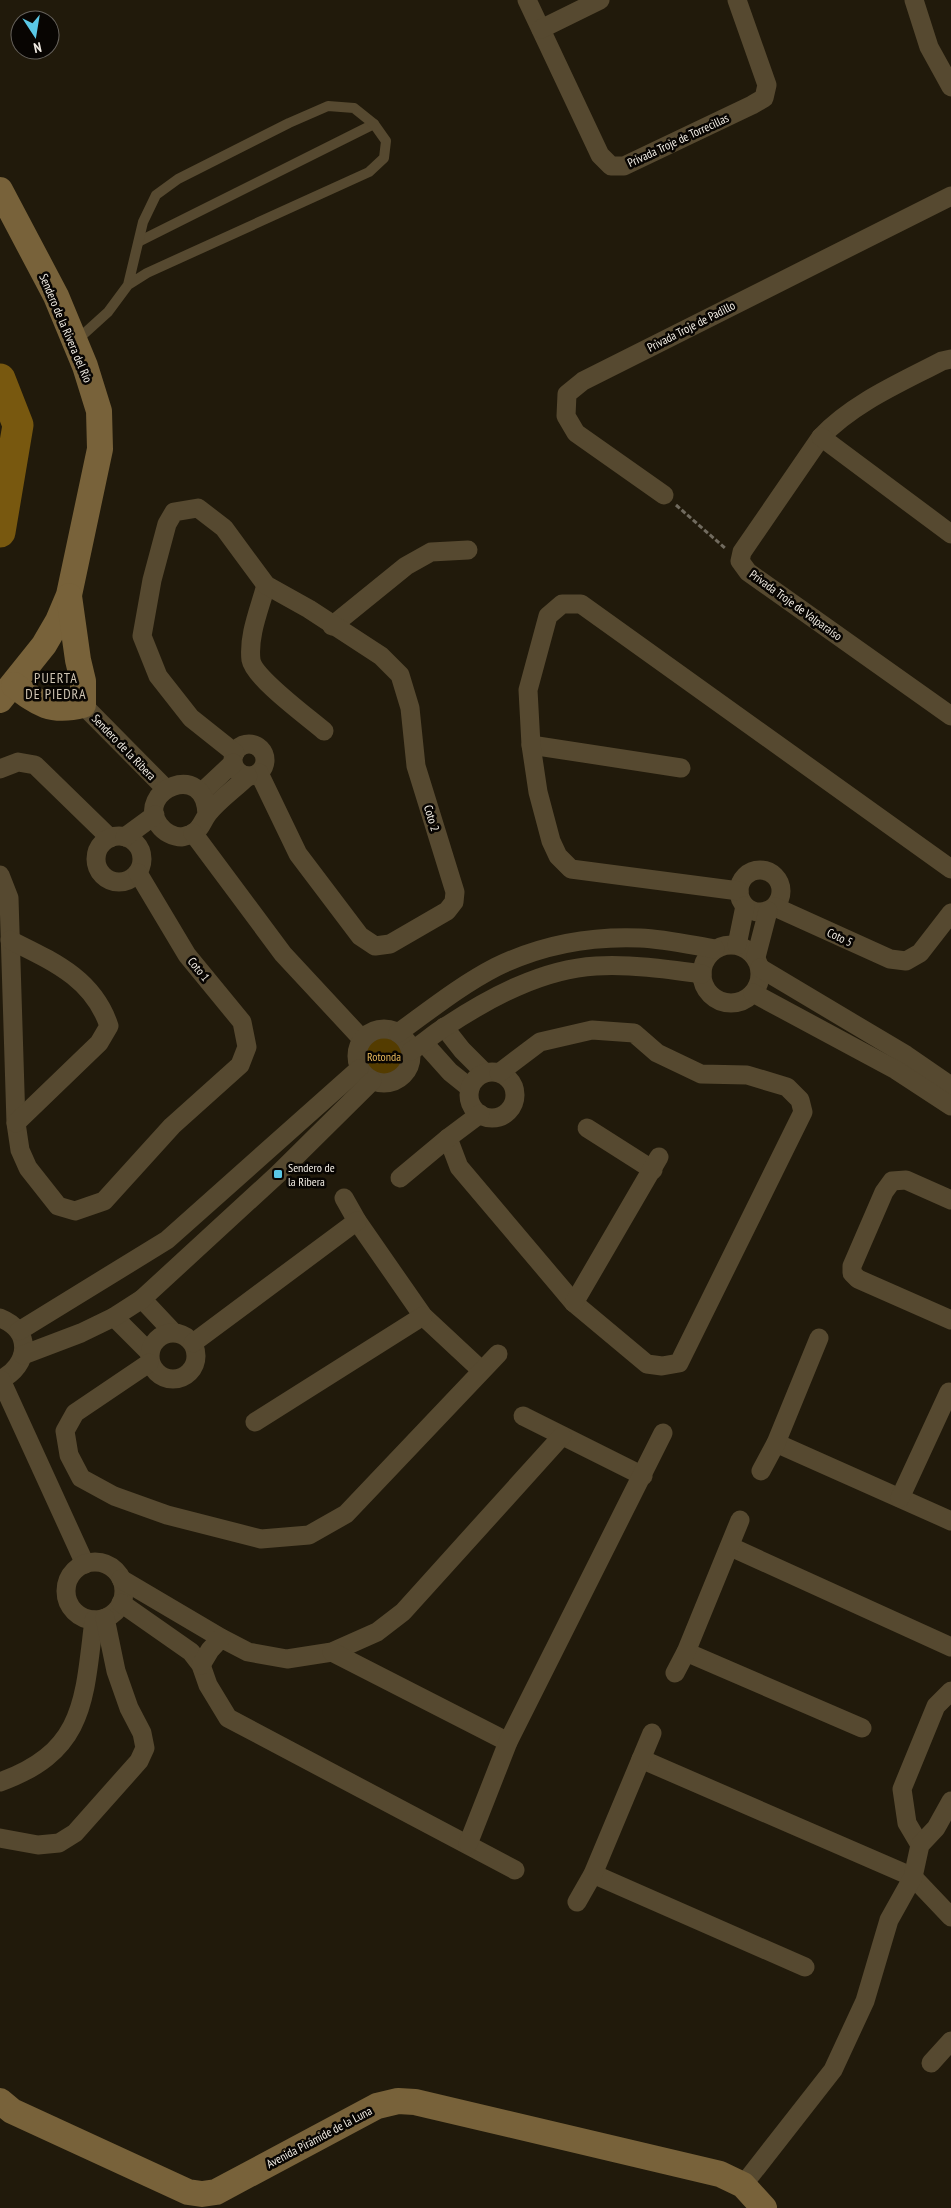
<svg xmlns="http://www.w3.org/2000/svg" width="951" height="2208" font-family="'PT Sans Narrow',sans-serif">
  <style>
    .green { fill: #543c00 }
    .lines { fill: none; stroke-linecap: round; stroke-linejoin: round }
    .river { stroke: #78580f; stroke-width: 31 }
    .path { stroke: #716b5f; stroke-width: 3; stroke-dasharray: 5 2.5; stroke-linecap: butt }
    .lane { stroke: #564930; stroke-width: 10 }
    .street { stroke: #564930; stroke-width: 19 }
    .secondary { stroke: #78623a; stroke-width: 26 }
    .poi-dot { fill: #5ac8e6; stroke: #080502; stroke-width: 2 }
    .labels { text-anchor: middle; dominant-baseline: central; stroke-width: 5; stroke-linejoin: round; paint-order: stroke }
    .street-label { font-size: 12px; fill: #f2ede4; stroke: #080502 }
    .park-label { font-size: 12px; fill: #e7b85b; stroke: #080502 }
    .poi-label { font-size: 12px; fill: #f2ede4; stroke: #080502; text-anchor: start }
    .neighbourhood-label { font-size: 14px; letter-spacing: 1px; fill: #d0c5b3; stroke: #080502 }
  </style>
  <rect width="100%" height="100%" fill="#211a0b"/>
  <!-- green -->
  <circle class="green" cx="384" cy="1056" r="27"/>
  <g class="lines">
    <!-- river -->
    <polyline class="river" points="0,379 18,425 0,532"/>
    <!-- path -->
    <polyline class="path" points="676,505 726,549"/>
    <!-- lane -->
    <g class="lane">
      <polyline points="140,241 374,124"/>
      <polyline points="76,341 108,312 128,285 147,273 369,172 384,158 386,141 374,124 354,108 328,106 289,123 178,179 156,195 143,222 128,285"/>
    </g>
    <!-- street -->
    <g class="street">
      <polyline points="527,0 600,155 611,166 624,166 752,105 764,98 767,85 737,0"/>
      <polyline points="914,0 929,47 951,87"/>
      <polyline points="541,29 600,0"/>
      <path d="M951,359l-9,2c-42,22 -89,42 -121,76l-79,115 -2,9 8,11 203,144"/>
      <polyline points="821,437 951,534"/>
      <polyline points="664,495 576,433 566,416 567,394 583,381 951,196"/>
      <path d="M266,585c-6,23 -18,50 -15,75 3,18 58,58 73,71"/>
      <polyline points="332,626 406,566 431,552 468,550"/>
      <polyline points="83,705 166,789"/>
      <circle cx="249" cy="760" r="16"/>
      <polyline points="531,745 681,768"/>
      <polyline points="235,753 191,718 158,676 142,636 152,580 167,524 174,512 198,508 224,528 266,585 309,609 381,656 400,675 410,708 416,766 455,892 454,902 447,911 390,944 375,946 360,936 298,854 259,773"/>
      <polyline points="0,769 18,762 35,765 110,838"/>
      <polyline points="201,793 233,763"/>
      <path d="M207,815c-1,-56 -73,-24 -48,10 5,7 14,12 23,12 3,-1 9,-2 11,-4 8,-4 9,-11 14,-18 9,-13 29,-27 41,-39"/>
      <polyline points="193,833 283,954 362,1039"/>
      <circle cx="119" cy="859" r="23"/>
      <polyline points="125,837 155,815"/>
      <circle cx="760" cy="891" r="21"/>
      <polyline points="0,875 9,898 16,1123 20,1150 28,1168 58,1206 75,1211 104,1201 172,1126 240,1065 247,1047 242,1022 187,955 138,873"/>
      <polyline points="739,891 571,869 558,856 551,841 538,792 531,745 528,690 548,616 562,604 581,604 951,869"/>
      <polyline points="775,907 890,959 906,961 920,953 951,913"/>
      <path d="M10,940c42,21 83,38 99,86l-10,17 -83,80"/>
      <circle cx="731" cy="974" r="29"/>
      <polyline points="737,945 745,906"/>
      <polyline points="756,957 768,911"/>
      <polyline points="760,968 906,1055 951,1086"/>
      <polyline points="753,993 896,1070 951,1106"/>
      <polyline points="444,1027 462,1050 485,1073"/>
      <circle cx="384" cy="1056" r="27"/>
      <path d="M398,1033c32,-23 63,-48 98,-66 45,-22 95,-31 144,-29 25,1 51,7 75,11"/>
      <polyline points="424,1043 450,1072 470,1088"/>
      <path d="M411,1051c12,-7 22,-17 34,-24 44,-29 97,-58 151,-61 35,-2 70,3 106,8"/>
      <circle cx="492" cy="1095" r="23"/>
      <polyline points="587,1128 653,1170"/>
      <polyline points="448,1138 459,1167 574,1303 647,1364 662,1366 679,1363 803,1112 800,1100 787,1087 747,1075 701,1074 657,1053 634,1033 592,1030 540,1042 499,1073"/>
      <polyline points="400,1178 448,1138 480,1114"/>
      <polyline points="344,1198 357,1221 423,1316 481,1370"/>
      <polyline points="951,1200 906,1180 892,1181 884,1192 852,1266 852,1273 858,1279 951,1320"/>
      <polyline points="142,1299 173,1332"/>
      <polyline points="574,1303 659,1157"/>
      <polyline points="114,1317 148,1351"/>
      <path d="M0,1318c33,13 30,47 0,62"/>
      <polyline points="19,1331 167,1240 359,1069"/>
      <circle cx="173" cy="1356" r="23"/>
      <polyline points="193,1343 357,1221"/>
      <polyline points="23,1355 81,1333 114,1317 142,1299 278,1174 372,1081"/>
      <polyline points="149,1363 75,1413 65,1431 69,1455 81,1478 114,1496 167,1515 261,1539 309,1535 346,1514 498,1354"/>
      <polyline points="1,1380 85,1564"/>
      <polyline points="523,1416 643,1476"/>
      <polyline points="255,1422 423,1316"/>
      <polyline points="776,1443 951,1521"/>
      <polyline points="761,1471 776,1443 819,1338"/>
      <polyline points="900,1498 949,1392"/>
      <polyline points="731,1547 951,1647"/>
      <circle cx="95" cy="1591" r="29"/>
      <polyline points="121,1579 221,1638 248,1652 287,1659 332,1652 377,1632 403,1612 562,1436"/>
      <polyline points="121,1603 191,1652 201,1665 208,1685 228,1718 515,1870"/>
      <polyline points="332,1652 508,1742"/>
      <polyline points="686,1652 862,1728"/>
      <polyline points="201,1665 210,1650 221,1638"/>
      <polyline points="675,1673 686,1652 740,1520"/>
      <polyline points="641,1759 913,1877 951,1917"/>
      <path d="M0,1782c86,-31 84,-83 94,-162"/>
      <polyline points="0,1838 38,1845 59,1843 75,1833 139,1761 145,1748 142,1733 129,1708 116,1671 105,1618"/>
      <polyline points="468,1844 508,1742 663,1433"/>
      <polyline points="920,1845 907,1823 902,1789 936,1706 951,1691"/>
      <polyline points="593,1874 805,1967"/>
      <polyline points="577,1902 593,1874 652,1733"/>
      <polyline points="931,2063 951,2041"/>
      <polyline points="743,2185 833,2070 865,2001 889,1920 913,1877 920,1845 936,1828 951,1801"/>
    </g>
    <!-- secondary -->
    <g class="secondary">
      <polyline points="0,190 56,296 85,366 99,411 100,449 69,595 58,621 44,645 0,700"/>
      <path d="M14,685c24,19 37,28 69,20v-24l-5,-21 -9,-64"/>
      <polyline points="0,2101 12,2111 188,2192 202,2194 216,2192 377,2106 398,2101 415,2102 720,2174 743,2185 764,2208"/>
    </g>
  </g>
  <!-- markers -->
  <rect class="poi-dot" x="273" y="1169" width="10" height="10" rx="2.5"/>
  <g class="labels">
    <!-- street labels -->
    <g class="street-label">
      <text transform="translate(678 140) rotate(-25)">Privada Troje de Torrecillas</text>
      <text transform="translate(691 326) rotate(-27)">Privada Troje de Padillo</text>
      <text transform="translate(66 328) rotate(67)">Sendero de la Rivera del Río</text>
      <text transform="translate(796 605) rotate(36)">Privada Troje de Valparaíso</text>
      <text transform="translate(124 747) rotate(46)">Sendero de la Ribera</text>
      <text transform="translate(432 818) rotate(73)">Coto 2</text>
      <text transform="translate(840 937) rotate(25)">Coto 5</text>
      <text transform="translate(199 969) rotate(51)">Coto 1</text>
      <text transform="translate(319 2137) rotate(-28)">Avenida Pirámide de la Luna</text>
    </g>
    <!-- park labels -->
    <g class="park-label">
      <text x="384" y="1056">Rotonda</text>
    </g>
    <!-- poi labels -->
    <g class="poi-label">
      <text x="288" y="1167">Sendero de<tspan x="288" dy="14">la Ribera</tspan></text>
    </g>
    <!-- neighbourhood labels -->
    <g class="neighbourhood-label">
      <text x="56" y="678">PUERTA<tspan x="56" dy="16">DE PIEDRA</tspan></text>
    </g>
  </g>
  <!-- north arrow -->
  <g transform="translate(35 35) rotate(168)"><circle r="24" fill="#080502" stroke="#66625c"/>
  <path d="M0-4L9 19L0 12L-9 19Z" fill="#5ac8e6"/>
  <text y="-8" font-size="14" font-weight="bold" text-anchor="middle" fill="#f2ede4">N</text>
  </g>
</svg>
